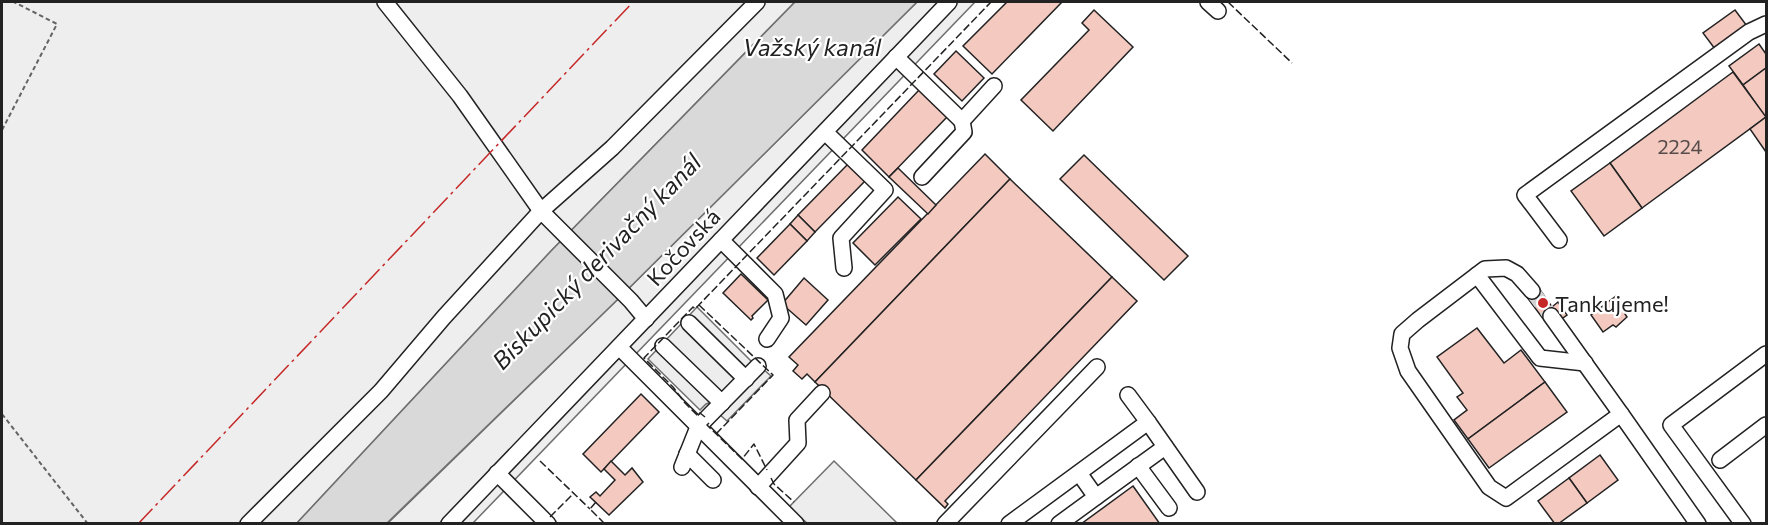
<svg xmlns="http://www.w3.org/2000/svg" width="1768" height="525" font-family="Commissioner,sans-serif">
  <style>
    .green { fill: #eee; stroke: #6f6f6f; stroke-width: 1.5 }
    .parking { fill: #ededed; stroke: #6f6f6f; stroke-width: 1.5 }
    .water { fill: #d9d9d9; stroke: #6f6f6f; stroke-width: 1.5 }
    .building { fill: #f3c9c0; stroke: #222; stroke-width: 1.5 }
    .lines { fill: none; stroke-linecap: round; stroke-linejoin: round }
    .minor-tunnel { stroke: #d3d3d3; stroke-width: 15; stroke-dasharray: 15 8; stroke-linecap: butt }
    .minor-casing { stroke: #222; stroke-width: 18 }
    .path { stroke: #646464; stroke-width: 2; stroke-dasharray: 4.5 3; stroke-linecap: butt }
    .minor { stroke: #fff; stroke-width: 15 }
    .fence { stroke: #222; stroke-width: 1.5; stroke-dasharray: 8 3; stroke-linecap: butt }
    .power { stroke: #c62828; stroke-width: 1.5; stroke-dasharray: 21 4.5 3 4.5; stroke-linecap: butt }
    .poi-dot { fill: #c62828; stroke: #fff; stroke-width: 2 }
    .labels { text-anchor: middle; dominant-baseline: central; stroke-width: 4.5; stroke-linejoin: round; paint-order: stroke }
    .number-label { font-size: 20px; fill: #564c4a }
    .street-label { font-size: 22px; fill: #222; stroke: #fff }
    .poi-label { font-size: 22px; fill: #222; stroke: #fff; text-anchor: start }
    .water-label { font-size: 24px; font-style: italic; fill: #222; stroke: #fff }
  </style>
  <rect width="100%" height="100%" fill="#fff"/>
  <!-- green -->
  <g class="green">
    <polygon points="2,2 795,2 551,251 296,524 2,523"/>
    <polygon points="917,2 975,2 473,523 387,524 613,304"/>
  </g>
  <!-- parking -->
  <g class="parking">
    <polygon points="697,307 752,362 714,401 706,404 700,410 648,359"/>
    <polygon points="762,368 771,376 727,421 719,414"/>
    <polygon points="834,461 897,523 807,523 789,507"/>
  </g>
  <!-- water -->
  <polygon class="water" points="795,2 917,2 613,304 387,523 296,524 551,251"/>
  <!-- building -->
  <g class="building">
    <polygon points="1007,2 1062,2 992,74 963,46"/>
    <polygon points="1094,10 1133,47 1053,131 1021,100 1089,30 1082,23"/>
    <polygon points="1735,10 1747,26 1715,49 1703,33"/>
    <polygon points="1759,44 1766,54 1766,68 1743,85 1729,66"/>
    <polygon points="956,51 984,78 962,101 934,74"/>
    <polygon points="1766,68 1766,118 1743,85"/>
    <polygon points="1733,72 1766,117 1642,208 1610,163"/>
    <polygon points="919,90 947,117 889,177 862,150"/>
    <polygon points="1766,117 1766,152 1750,129"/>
    <polygon points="985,154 1010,179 815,382 807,374 802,379 793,371 798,365 789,357"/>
    <polygon points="1084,155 1188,256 1164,280 1060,179"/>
    <polygon points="1610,163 1642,208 1604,236 1571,191"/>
    <polygon points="848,164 865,181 815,232 798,215"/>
    <polygon points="898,168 936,205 928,214 889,177"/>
    <polygon points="1010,179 1112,277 916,480 815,382"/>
    <polygon points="898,197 921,219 875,265 853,243"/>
    <polygon points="798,215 815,232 807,241 790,224"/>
    <polygon points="790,224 807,241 774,275 757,258"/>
    <polygon points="741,274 768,300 752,316 753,318 751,320 723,293"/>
    <polygon points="1112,277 1137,301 945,501 948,504 945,508 916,480"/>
    <polygon points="804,278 828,300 806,325 782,304"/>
    <polygon points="1538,287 1552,307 1558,302 1567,315 1560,320 1554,313 1544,320 1526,296"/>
    <polygon points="1616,296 1628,312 1625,314 1627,317 1616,327 1613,325 1603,332 1591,315"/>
    <polygon points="1477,328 1504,363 1521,350 1545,382 1468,439 1454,420 1467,410 1457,397 1463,393 1437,357"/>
    <polygon points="1545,382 1567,412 1489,468 1468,439"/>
    <polygon points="641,394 659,412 601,472 583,454"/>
    <polygon points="1600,455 1618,480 1587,503 1569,478"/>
    <polygon points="611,461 625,475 632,468 643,482 609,515 590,497 596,492 600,496 615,480 604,469"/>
    <polygon points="1569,478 1587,503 1558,524 1555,524 1538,501"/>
    <polygon points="1133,486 1160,524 1081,524"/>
  </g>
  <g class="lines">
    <!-- minor-tunnel -->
    <polyline class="minor-tunnel" points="1532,291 1551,316"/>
    <defs>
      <g id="minor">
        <polyline points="385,2 460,96 541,211 631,301 646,319"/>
        <polyline points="1208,2 1218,11"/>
        <polyline points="896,57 962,121 994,86"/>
        <polyline points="825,132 885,190 841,238 844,268"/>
        <polyline points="922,177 964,132 962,121"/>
        <polyline points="721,240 775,294 781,318 767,339"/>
        <polyline points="1559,240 1525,195 1749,32 1766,24"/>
        <polyline points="1477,275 1540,358 1585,363"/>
        <polyline points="1532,291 1517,274 1506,268 1485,269 1418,320 1402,334 1400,348 1408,371 1489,487 1506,498 1621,414 1698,524"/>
        <polyline points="1551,316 1621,414"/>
        <polyline points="689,323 746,379"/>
        <polyline points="663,346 722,403"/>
        <polyline points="619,347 796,524"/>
        <polyline points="1148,422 1197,492"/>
        <polyline points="687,454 713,480"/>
        <polyline points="1720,460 1766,425"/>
        <polyline points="1138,466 1169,508"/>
        <polyline points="682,467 698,427 758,366"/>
        <polyline points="497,473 548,524"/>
        <polyline points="1079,473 1096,497 1165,447"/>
        <polyline points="758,487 798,443 797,420 822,393"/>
        <polyline points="248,524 381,391 444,317 541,211 612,148 757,2"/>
        <polyline points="449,524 949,2"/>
        <polyline points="945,524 1097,367"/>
        <polyline points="1009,524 1148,422 1128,395"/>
        <polyline points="1059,524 1096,497"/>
        <polyline points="1743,524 1671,425 1766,354"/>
      </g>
    </defs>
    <!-- minor casing -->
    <use href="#minor" class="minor-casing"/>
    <!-- path -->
    <g class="path">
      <polyline points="2,130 57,24 14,2"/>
      <polyline points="2,414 88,524"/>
    </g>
    <!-- minor -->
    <use href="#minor" class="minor"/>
    <!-- fence -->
    <g class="fence">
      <polyline points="1228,2 1292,63"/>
      <polyline points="699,305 773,375 716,434"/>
      <polyline points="705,417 700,413 698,416 685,403 673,387 644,358 693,307 695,309 991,2"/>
      <polyline points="709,423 707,425 742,459 754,444 767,470"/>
      <polyline points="540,461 590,509"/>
      <polyline points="771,478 774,484 794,502"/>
      <polyline points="596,502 590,509 605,524"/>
      <polyline points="550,517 574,493"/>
    </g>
    <!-- power -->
    <polyline class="power" points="138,524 633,2"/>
  </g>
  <!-- markers -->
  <circle class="poi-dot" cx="1543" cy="303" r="6"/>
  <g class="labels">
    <!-- number labels -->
    <g class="number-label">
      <text x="1680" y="146">2224</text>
    </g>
    <!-- street labels -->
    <g class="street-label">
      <text transform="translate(683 247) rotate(-47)">Kočovská</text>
    </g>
    <!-- poi labels -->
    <g class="poi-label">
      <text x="1555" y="303">Tankujeme!</text>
    </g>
    <!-- water labels -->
    <g class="water-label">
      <text x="812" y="46">Važský kanál</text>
      <text transform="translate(596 261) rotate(-46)">Biskupický derivačný kanál</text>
    </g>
  </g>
  <!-- border -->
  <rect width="1768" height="525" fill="none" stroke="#222222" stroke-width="6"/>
</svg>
